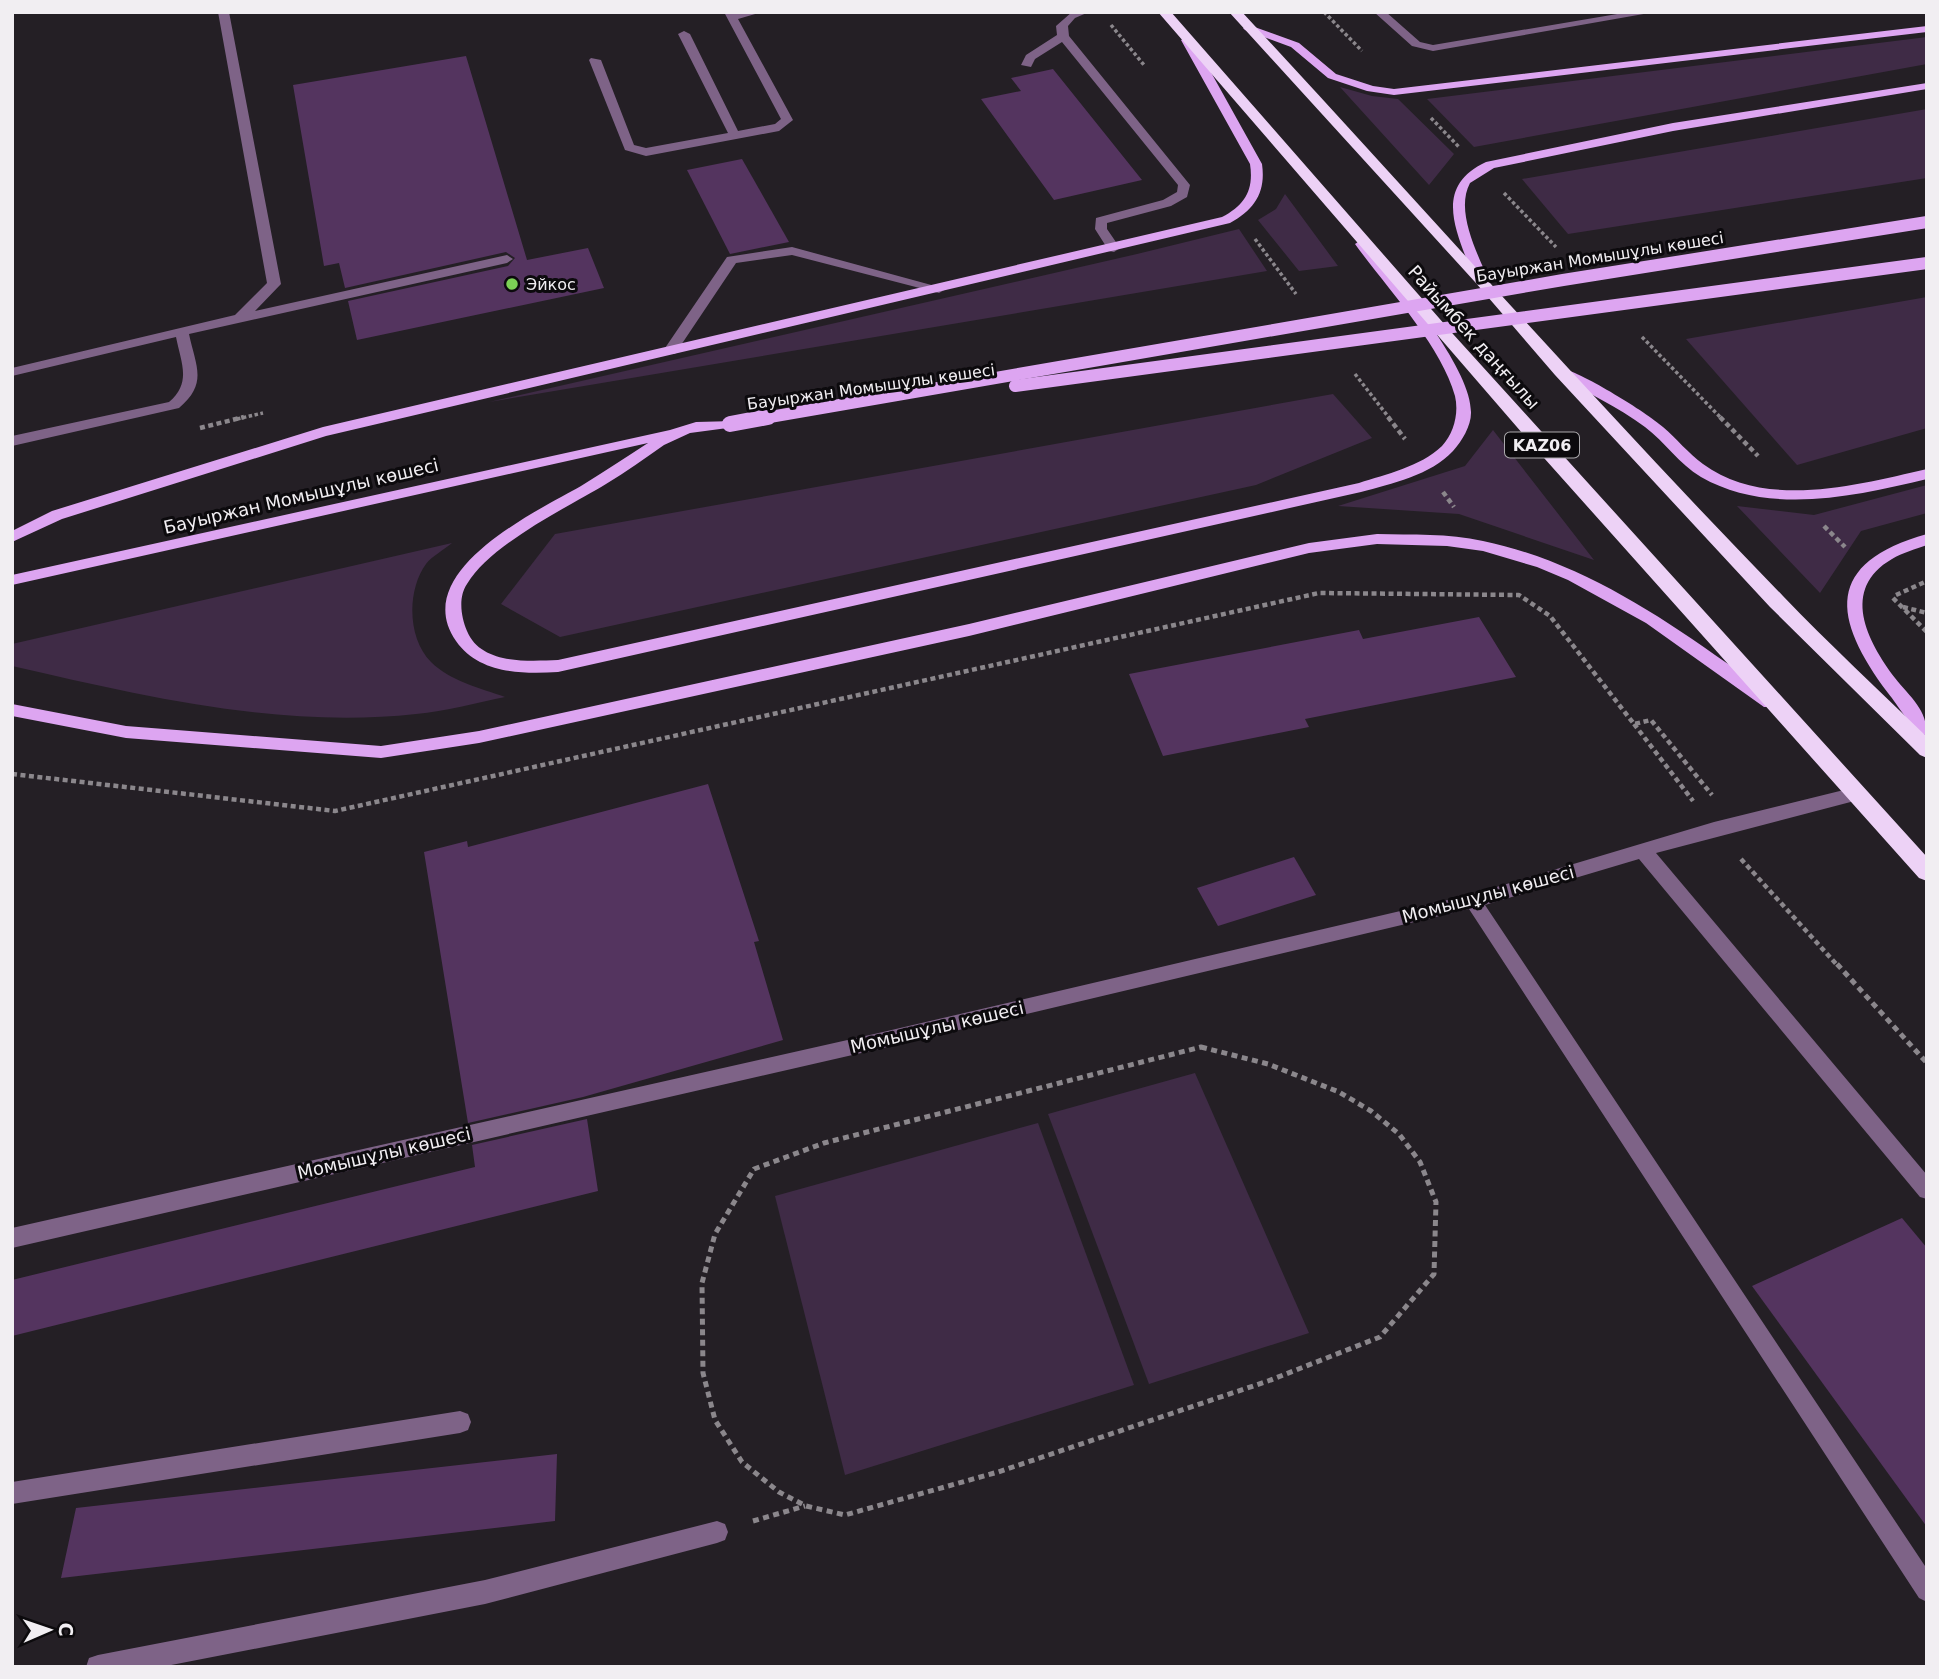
<svg xmlns="http://www.w3.org/2000/svg" width="1939" height="1679" font-family="'DejaVu Sans',sans-serif">
  <style>
    .green { fill: #3f2b46 }
    .building { fill: #54345f }
    .lines { fill: none; stroke-linecap: round; stroke-linejoin: round }
    .path-far2 { stroke: #8b878c; stroke-width: 3.5; stroke-dasharray: 3.5 2.5; stroke-linecap: butt }
    .path-far1 { stroke: #8b878c; stroke-width: 4.5; stroke-dasharray: 5 3.5; stroke-linecap: butt }
    .path { stroke: #8b878c; stroke-width: 5; stroke-dasharray: 6 4.5; stroke-linecap: butt }
    .minor { fill: #7e6387; fill-rule: evenodd }
    .major { fill: #dda5f1; fill-rule: evenodd }
    .highway { fill: #edd2f6; fill-rule: evenodd }
    .major-bridge-far1 { stroke: #dda5f1; stroke-width: 12 }
    .major-bridge { stroke: #dda5f1; stroke-width: 16 }
    .poi-dot { fill: #7cd155; stroke: #0c0a0d; stroke-width: 2.5 }
    .labels { text-anchor: middle; dominant-baseline: central; stroke-width: 6; stroke-linejoin: round; paint-order: stroke }
    .far-street-label { font-size: 16px; fill: #f1eef2; stroke: #0c0a0d }
    .far-poi-label { font-size: 16px; fill: #f1eef2; stroke: #0c0a0d; text-anchor: start }
    .shield { fill: #0c0a0d; stroke: #acaaad; stroke-width: 2 }
    .shield-label { font-size: 16px; font-weight: bold; fill: #f1eef2 }
    .street-label { font-size: 18px; fill: #f1eef2; stroke: #0c0a0d }
  </style>
  <rect width="100%" height="100%" fill="#241f25"/>
  <!-- green -->
  <g class="green">
    <polygon points="1927,37 1927,64 1474,147 1427,99"/>
    <polygon points="1340,87 1372,96 1398,99 1454,154 1429,185"/>
    <polygon points="1927,109 1927,178 1568,234 1522,179"/>
    <polygon points="1285,194 1338,266 1299,271 1258,220 1276,209"/>
    <polygon points="1239,229 1267,271 489,402 1137,254"/>
    <polygon points="1927,297 1927,428 1797,465 1686,339"/>
    <polygon points="1333,394 1372,438 1256,485 560,637 501,604 555,534"/>
    <polygon points="1493,430 1594,560 1459,514 1338,506 1465,466"/>
    <polygon points="1927,485 1927,513 1861,531 1820,593 1737,506 1814,515"/>
    <path d="M452,543c-8,7 -20,13 -26,21 -19,26 -19,74 5,98 19,19 49,26 74,35 -29,6 -59,14 -89,17 -135,15 -273,-18 -404,-48v-22z"/>
    <polygon points="1195,1073 1309,1333 1149,1384 1048,1114"/>
    <polygon points="1038,1123 1134,1385 845,1475 775,1196"/>
  </g>
  <!-- building -->
  <g class="building">
    <polygon points="466,56 527,260 588,248 604,288 357,340 348,301 508,266 515,258 506,252 345,288 339,263 324,266 293,85"/>
    <polygon points="1053,69 1142,180 1054,200 981,99 1021,91 1011,78"/>
    <polygon points="742,159 789,242 730,254 687,170"/>
    <polygon points="1479,617 1516,677 1305,719 1309,727 1163,756 1129,674 1359,630 1363,639"/>
    <polygon points="708,784 759,941 754,942 783,1040 583,1097 468,1123 424,852 467,841 468,847"/>
    <polygon points="1294,857 1316,895 1218,926 1197,888"/>
    <polygon points="587,1119 598,1191 12,1336 12,1280 475,1167 472,1145"/>
    <polygon points="1902,1218 1927,1248 1927,1527 1752,1286"/>
    <polygon points="557,1454 555,1521 61,1578 76,1508"/>
  </g>
  <g class="lines">
    <!-- path-far2 -->
    <g class="path-far2">
      <polyline points="1324,12 1362,51"/>
      <polyline points="1111,25 1144,65"/>
      <polyline points="1431,118 1459,147"/>
      <polyline points="1504,193 1556,247"/>
      <polyline points="1255,239 1296,294"/>
      <polyline points="1642,337 1722,419"/>
      <polyline points="1355,374 1390,419"/>
      <polyline points="237,419 263,413"/>
    </g>
    <!-- path-far1 -->
    <g class="path-far1">
      <polyline points="1388,417 1405,439"/>
      <polyline points="1720,417 1758,456"/>
      <polyline points="200,428 244,417"/>
      <polyline points="1443,492 1454,507"/>
      <polyline points="1824,526 1845,547"/>
      <polyline points="1896,595 1927,581"/>
      <polyline points="1893,598 1927,632"/>
      <polyline points="1903,607 1927,613"/>
      <polyline points="1634,724 1693,801"/>
      <polyline points="12,774 335,811 1319,593 1519,595 1550,616 1634,724 1651,720 1712,795"/>
      <polyline points="1741,859 1838,966"/>
    </g>
    <!-- path -->
    <g class="path">
      <polyline points="1837,964 1927,1063"/>
      <polygon points="1201,1047 1268,1064 1339,1092 1371,1111 1399,1134 1420,1162 1436,1202 1434,1274 1380,1337 1268,1381 998,1472 845,1515 806,1506 779,1492 742,1462 715,1420 703,1373 702,1283 715,1234 754,1169 824,1143"/>
      <polyline points="753,1521 805,1506"/>
    </g>
    <!-- minor -->
    <g class="minor">
      <path d="M218,12h11l52,272 -26,27 252,-56 6,4 -6,4 -318,71c7,33 19,49 -10,74l-167,38v-10l157,-34c23,-20 12,-39 7,-65l-164,39v-8l223,-53 32,-32z"/>
      <polygon points="724,12 762,12 738,19 793,120 779,131 646,156 625,150 589,60 591,58 601,60 634,145 646,148 728,133 678,34 684,31 690,34 738,131 775,124 781,119"/>
      <polygon points="1072,12 1089,12 1075,18 1068,26 1069,36 1190,185 1187,197 1171,206 1107,223 1107,229 1120,248 1114,252 1109,251 1095,229 1096,218 1163,200 1177,192 1178,185 1062,42 1035,59 1031,67 1021,65 1026,55 1057,35 1056,26"/>
      <polygon points="1374,12 1386,12 1420,42 1433,45 1629,12 1655,12 1433,51 1412,46"/>
      <polygon points="792,247 946,289 939,293 792,255 736,263 675,354 665,354 663,351 727,257"/>
      <polygon points="1856,787 1862,789 1865,794 1862,799 1656,853 1927,1175 1927,1199 1920,1197 1639,859 1485,905 1927,1569 1927,1602 1919,1598 1469,909 883,1048 12,1248 12,1228 883,1032 1473,894 1714,822"/>
      <polygon points="460,1411 468,1414 471,1422 468,1430 460,1433 12,1504 12,1482"/>
      <polygon points="717,1521 725,1524 728,1532 725,1540 717,1543 485,1604 161,1667 86,1667 89,1658 98,1655 485,1580"/>
    </g>
    <!-- major -->
    <g class="major">
      <polygon points="1249,25 1299,43 1336,74 1373,86 1394,89 1927,26 1927,32 1394,95 1367,91 1328,78 1291,47 1245,30 1243,28"/>
      <path d="M1187,37l6,3 69,124c4,28 -7,45 -32,59l-904,213 -264,83 -50,23v-11l40,-20 271,-84 899,-210c23,-12 32,-27 28,-53l-69,-124z"/>
      <path d="M1927,83v6l-254,42 -179,37 -24,15c-15,28 7,69 18,96l-7,4 -7,-4c-15,-43 -44,-91 12,-117l187,-39z"/>
      <path d="M1361,240l5,1c28,37 106,126 105,172 0,13 -9,28 -18,38 -22,24 -62,33 -92,41l-803,180c-36,2 -79,2 -102,-31 -48,-69 79,-129 125,-155 23,-14 45,-29 67,-43l-636,142v-10l658,-145 26,-8 39,-1v6l-45,6 -26,12c-19,13 -38,27 -58,39 -40,24 -115,60 -139,100 -9,13 -6,33 0,47 14,34 61,30 91,29l801,-177c27,-9 61,-16 83,-37 12,-13 17,-33 13,-50 -14,-51 -69,-109 -100,-152z"/>
      <path d="M1562,368c22,6 84,44 101,59 14,12 25,26 40,37 62,46 155,21 224,5v10c-71,17 -158,37 -226,-2 -22,-13 -36,-35 -56,-50 -27,-20 -59,-35 -88,-52v-6z"/>
      <path d="M1377,534c35,1 71,-1 106,7 86,18 161,64 232,114 16,12 54,32 63,48l-2,4h-12l-118,-84 -78,-43 -31,-13 -54,-16 -36,-5 -70,-2 -68,9 -340,83 -490,107 -98,15 -255,-20 -114,-22v-12l114,22 255,20 98,-15 490,-107 340,-81z"/>
      <path d="M1927,534v11c-11,4 -25,8 -35,14 -52,30 -25,82 3,119 16,20 32,31 32,58 -15,-5 -29,-31 -39,-43 -56,-75 -64,-130 39,-159z"/>
    </g>
    <!-- highway -->
    <g class="highway">
      <polygon points="1158,12 1171,12 1453,334 1927,857 1927,881 1919,878 1536,449"/>
      <path d="M1229,12h13c181,195 356,394 541,584 46,48 96,94 144,141v21l-7,-3 -150,-148 -215,-232 -80,-93z"/>
    </g>
    <!-- major-bridge-far1 -->
    <g class="major-bridge-far1">
      <polyline points="1015,386 1927,263"/>
      <polyline points="758,419 1563,280 1927,222"/>
    </g>
    <!-- major-bridge -->
    <polyline class="major-bridge" points="730,424 768,417"/>
  </g>
  <!-- markers -->
  <circle class="poi-dot" cx="512" cy="284" r="7"/>
  <g class="labels">
    <!-- far-street labels -->
    <g class="far-street-label">
      <text transform="translate(1600 257) rotate(-9)">Бауыржан Момышұлы көшесі</text>
      <text transform="translate(871 387) rotate(-8)">Бауыржан Момышұлы көшесі</text>
    </g>
    <!-- far-poi labels -->
    <g class="far-poi-label">
      <text x="526" y="284">Эйкос</text>
    </g>
    <!-- shield labels -->
    <rect class="shield" x="1505" y="432.5" width="74" height="25" rx="5"/>
    <g class="shield-label">
      <text x="1542" y="445">KАZ06</text>
    </g>
    <!-- street labels -->
    <g class="street-label">
      <text transform="translate(1474 337) rotate(48)">Райымбек даңғылы</text>
      <text transform="translate(301 496) rotate(-13)">Бауыржан Момышұлы көшесі</text>
      <text transform="translate(1488 894) rotate(-15)">Момышұлы көшесі</text>
      <text transform="translate(937 1027) rotate(-13)">Момышұлы көшесі</text>
      <text transform="translate(384 1153) rotate(-13)">Момышұлы көшесі</text>
    </g>
  </g>
  <!-- border -->
  <rect width="1939" height="1679" fill="none" stroke="#f1eef2" stroke-width="28"/>
  <!-- north arrow -->
  <g transform="translate(49 1630) rotate(88)" stroke="#0c0a0d" stroke-width="5" paint-order="stroke">
  <path d="M0-5L12 26L0 18L-12 26Z" fill="#f1eef2"/>
  <text y="-10" font-size="19" font-weight="bold" text-anchor="middle" fill="#f1eef2">С</text>
  </g>
</svg>
